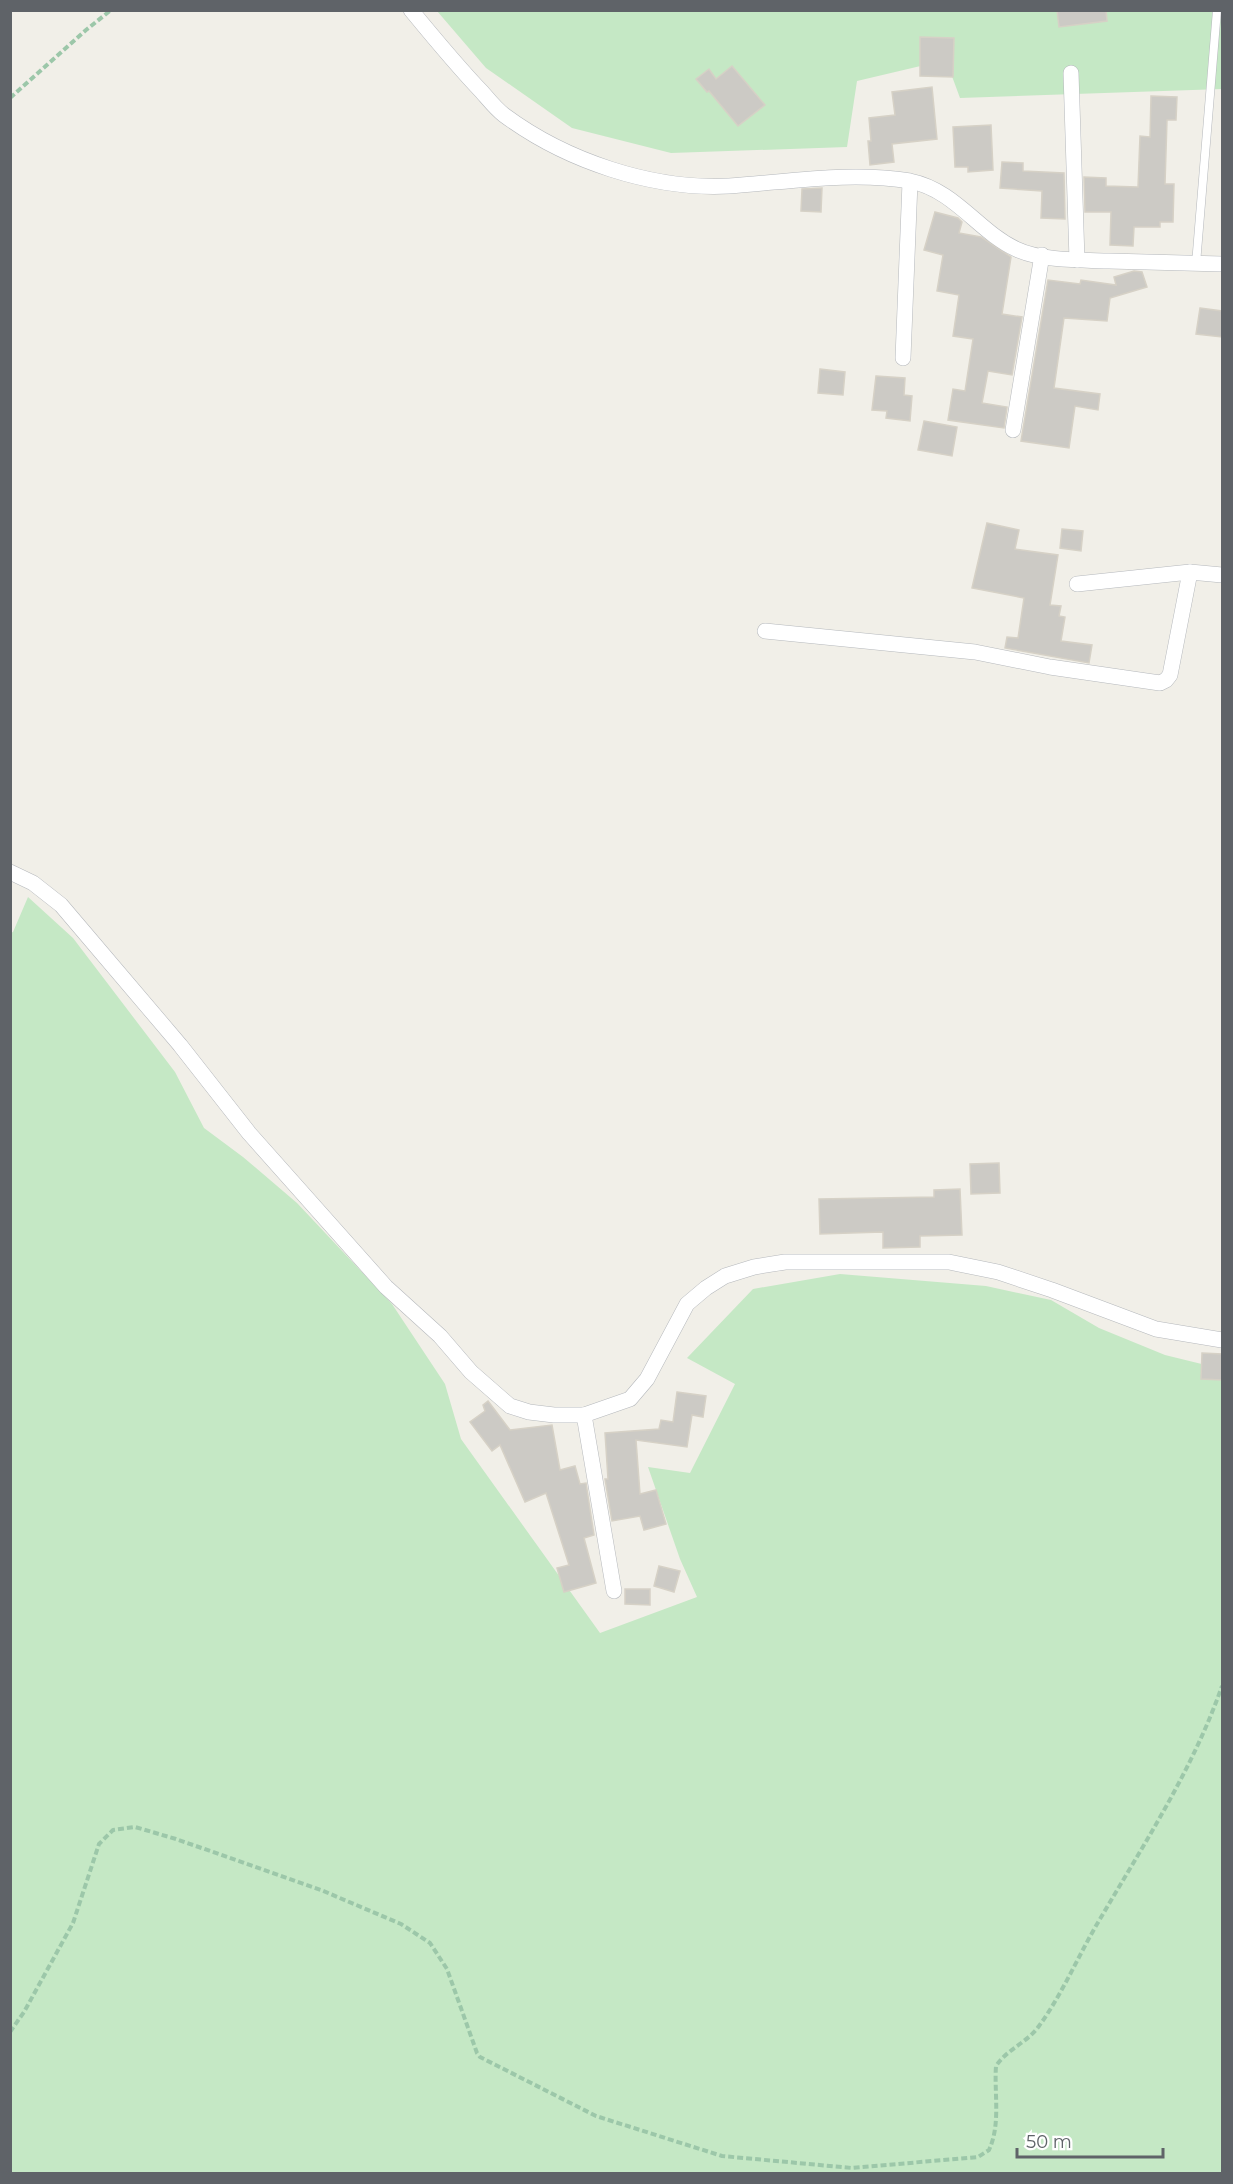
<svg xmlns="http://www.w3.org/2000/svg" width="1233" height="2184" font-family="Montserrat,sans-serif">
  <style>
    .green { fill: #c5e8c5 }
    .building { fill: #cccac5; stroke: #d6d1c6; stroke-width: 1.5 }
    .lines { fill: none; stroke-linecap: round; stroke-linejoin: round }
    .lane-casing { stroke: #b5b8bc; stroke-width: 9 }
    .street-casing { stroke: #b5b8bc; stroke-width: 16 }
    .path { stroke: #9cc7a9; stroke-width: 4; stroke-dasharray: 6 3; stroke-linecap: butt }
    .lane { stroke: #fff; stroke-width: 8 }
    .street { stroke: #fff; stroke-width: 15 }
  </style>
  <rect width="100%" height="100%" fill="#f1efe8"/>
  <!-- green -->
  <g class="green">
    <polygon points="437,11 1222,11 1222,89 960,98 946,60 857,81 847,147 671,153 572,128 486,68"/>
    <polygon points="28,897 73,938 175,1072 204,1128 243,1157 297,1203 392,1304 445,1384 461,1439 600,1633 697,1597 680,1559 648,1467 690,1473 735,1384 687,1358 753,1289 840,1274 986,1286 1051,1300 1099,1328 1165,1355 1222,1369 1222,2173 11,2173 10,933 13,932"/>
  </g>
  <!-- building -->
  <g class="building">
    <polygon points="1057,10 1106,10 1107,21 1059,27"/>
    <polygon points="920,37 954,38 953,77 920,76"/>
    <polygon points="732,66 765,105 738,126 709,91 707,92 696,79 709,69 716,79"/>
    <polygon points="932,87 937,139 892,144 894,162 870,165 868,141 871,141 869,118 895,115 892,92"/>
    <polygon points="1151,96 1177,97 1176,120 1167,120 1165,184 1174,184 1173,222 1160,222 1160,227 1134,227 1133,246 1110,245 1111,212 1085,212 1084,177 1106,178 1106,186 1138,187 1140,136 1150,137"/>
    <polygon points="991,125 993,170 968,172 968,167 955,167 953,127"/>
    <polygon points="1002,162 1023,163 1023,171 1064,173 1065,219 1041,218 1042,191 1000,188"/>
    <polygon points="822,188 821,212 801,211 802,189"/>
    <polygon points="935,212 958,218 962,222 959,233 981,237 1011,257 1002,314 1022,317 1012,375 988,371 982,403 1007,407 1004,428 948,420 953,389 965,391 973,339 953,336 959,295 937,291 943,255 924,250"/>
    <polygon points="1134,271 1142,272 1147,287 1110,298 1107,321 1064,318 1054,388 1100,394 1098,410 1075,406 1069,448 1021,441 1048,280 1080,284 1081,280 1116,285 1114,277"/>
    <polygon points="1200,308 1222,311 1222,337 1196,334"/>
    <polygon points="820,369 845,372 843,395 818,393"/>
    <polygon points="876,376 905,378 904,395 912,396 910,421 886,418 887,411 872,410"/>
    <polygon points="924,421 957,427 952,456 918,450"/>
    <polygon points="987,523 1019,530 1015,549 1058,555 1050,605 1061,606 1059,616 1065,617 1061,641 1092,645 1089,663 1005,648 1007,637 1018,638 1024,598 972,588"/>
    <polygon points="1062,529 1083,531 1081,551 1060,548"/>
    <polygon points="999,1163 1000,1193 971,1194 970,1164"/>
    <polygon points="960,1189 962,1235 920,1236 920,1247 883,1248 883,1232 820,1234 819,1199 934,1197 934,1190"/>
    <polygon points="1202,1353 1222,1354 1222,1380 1201,1379"/>
    <polygon points="677,1392 706,1396 703,1417 692,1415 687,1447 636,1440 640,1494 656,1490 666,1524 644,1530 640,1516 612,1521 605,1479 608,1479 605,1433 659,1429 661,1420 673,1422"/>
    <polygon points="488,1401 510,1430 552,1425 560,1470 575,1466 580,1484 586,1483 594,1535 584,1538 596,1583 564,1592 557,1568 569,1565 546,1493 525,1502 500,1445 492,1451 470,1422 485,1411 483,1405"/>
    <polygon points="659,1566 680,1571 674,1592 654,1586"/>
    <polygon points="625,1589 650,1589 650,1605 625,1604"/>
  </g>
  <g class="lines">
    <defs>
      <polyline id="lane" points="1196,264 1217,10"/>
      <g id="street">
        <path d="M411,10c23,28 46,56 71,82 7,8 14,17 22,23 62,46 148,75 225,71 60,-4 121,-15 181,-5 45,9 69,51 106,68 25,12 66,11 93,12 38,1 76,2 113,3"/>
        <polyline points="1071,73 1077,260"/>
        <polyline points="903,358 910,182"/>
        <polyline points="1013,430 1042,255"/>
        <polyline points="1077,584 1190,572"/>
        <polyline points="765,631 975,652 1050,667 1160,683 1166,680 1170,675 1190,572 1222,575"/>
        <polyline points="10,872 33,883 61,905 180,1045 249,1133 386,1287 440,1336 471,1372 510,1406 529,1412 554,1415 584,1415 630,1399 647,1379 687,1304 706,1288 725,1276 754,1267 785,1262 949,1262 998,1272 1052,1290 1156,1329 1222,1340"/>
        <polyline points="584,1415 614,1591"/>
      </g>
    </defs>
    <!-- lane casing -->
    <use href="#lane" class="lane-casing"/>
    <!-- street casing -->
    <use href="#street" class="street-casing"/>
    <!-- path -->
    <g class="path">
      <polyline points="10,98 86,30 111,10"/>
      <path d="M10,2032l14,-20 49,-89 26,-79 14,-14 22,-3 41,12 145,51 80,34 29,19 17,26 30,84 3,4 116,59 126,40 130,12 126,-11 11,-7c12,-26 5,-57 7,-84 11,-17 31,-23 43,-40 24,-33 40,-72 61,-107 44,-75 93,-150 122,-233"/>
    </g>
    <!-- lane -->
    <use href="#lane" class="lane"/>
    <!-- street -->
    <use href="#street" class="street"/>
  </g>
  <!-- border -->
  <rect width="1233" height="2184" fill="none" stroke="#5f6368" stroke-width="24"/>
  <!-- scale -->
  <path d="M1017 2148v9h146v-9" fill="none" stroke="#5f6368" stroke-width="3"/>
  <text x="1026" y="2148" font-size="18" fill="#5f6368" stroke="#ffffff" stroke-width="4.5" paint-order="stroke">50 m</text>
</svg>
